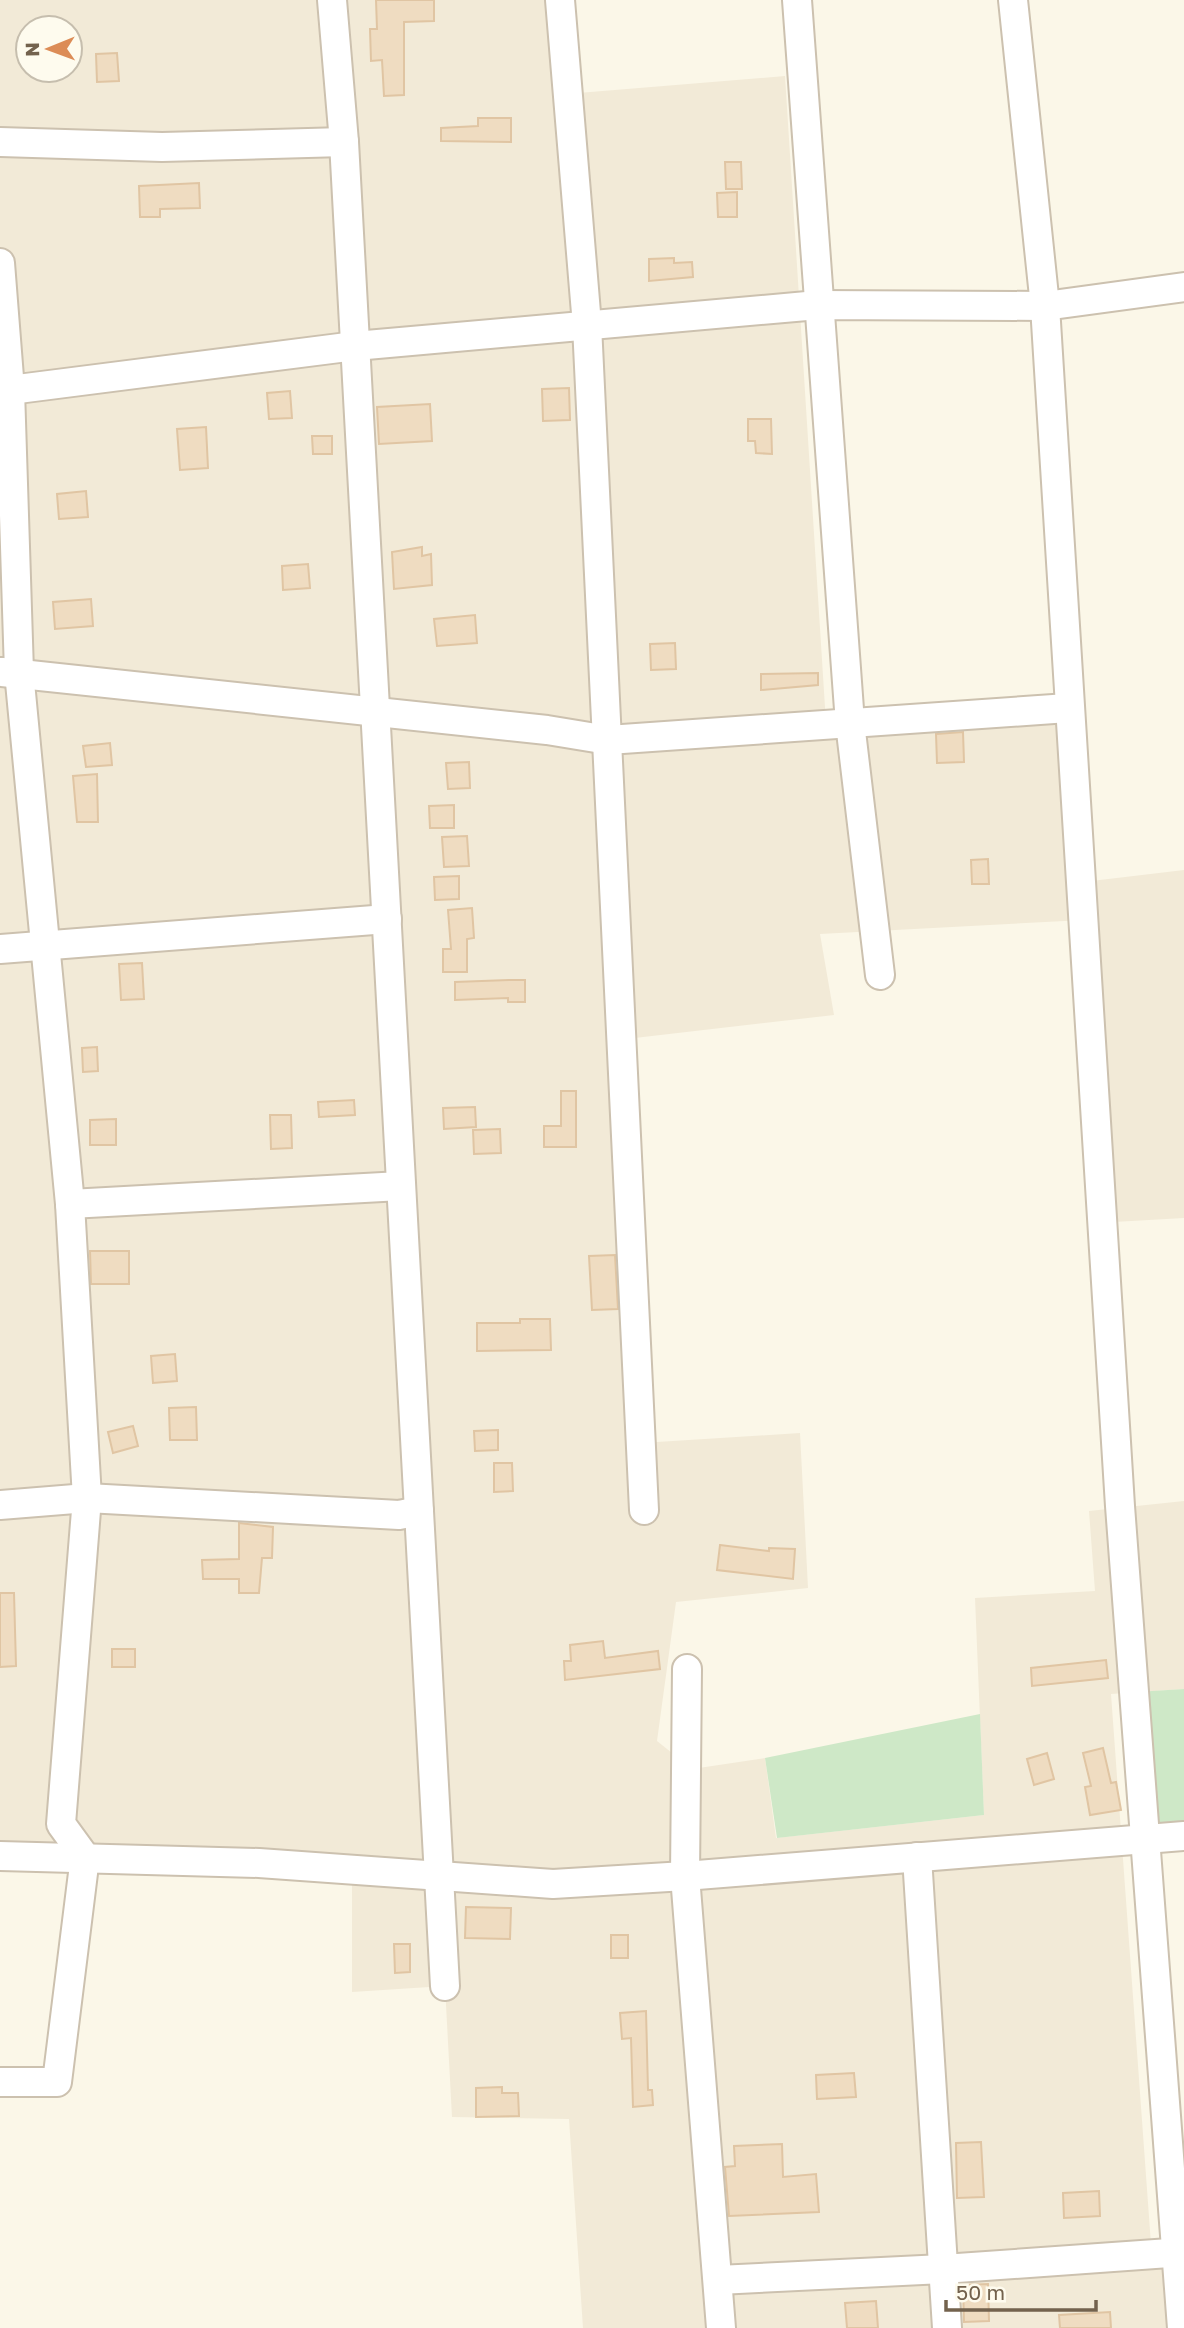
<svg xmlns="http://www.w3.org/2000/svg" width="1184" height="2328" font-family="'Golos Text',sans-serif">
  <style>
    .residential { fill: #f2ead7; fill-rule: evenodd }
    .green { fill: #cee8c7 }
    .building { fill: #efdcc1; stroke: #e0c5a3; stroke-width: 2 }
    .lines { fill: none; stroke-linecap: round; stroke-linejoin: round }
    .minor-casing { stroke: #ccc1af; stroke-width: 32 }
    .minor { stroke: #fff; stroke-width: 28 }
  </style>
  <rect width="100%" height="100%" fill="#fbf7e8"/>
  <!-- residential -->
  <path class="residential" d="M0,0h559l7,94 219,-18 41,647 241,-13 16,172 101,-12v348l-88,5 -12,-303 -264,14 14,81 -208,24 15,404 159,-10 8,155 -132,14 -19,139 35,28 73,-11 11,80 208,-23 -9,-217 120,-7 -6,-80 95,-10v188l-73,5 41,564 32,-2v72h-601l-14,-209 -117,-2 -7,-131 -93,6v-118l-352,-8zM28,28h42v42h-42z"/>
  <!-- green -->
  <g class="green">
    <polygon points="1184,1689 1184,1821 1157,1823 1136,1692"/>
    <polygon points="980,1714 984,1815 777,1838 765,1758"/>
  </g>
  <!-- building -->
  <g class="building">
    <polygon points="376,0 434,0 434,21 404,22 404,95 384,96 382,60 371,61 370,29 377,29"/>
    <polygon points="117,53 119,81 97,82 96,54"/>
    <polygon points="478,118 511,118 511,142 441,141 441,128 478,126"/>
    <polygon points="725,162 741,162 742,189 726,189"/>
    <polygon points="199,183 200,208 160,209 160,217 140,217 139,186"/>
    <polygon points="737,192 737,217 718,217 717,193"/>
    <polygon points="674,258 674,263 692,262 693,277 649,281 649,259"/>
    <polygon points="569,388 570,420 543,421 542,389"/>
    <polygon points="290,391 292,418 269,419 267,393"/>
    <polygon points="430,404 432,441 379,444 377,407"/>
    <polygon points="748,419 771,419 772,454 756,453 755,441 748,441"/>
    <polygon points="206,427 208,468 180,470 177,429"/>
    <polygon points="312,436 332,436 332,454 313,454"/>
    <polygon points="86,491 88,517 59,519 57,494"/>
    <polygon points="422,547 422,556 431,554 432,585 394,589 392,552"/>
    <polygon points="308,564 310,588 283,590 282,566"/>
    <polygon points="91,599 93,626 55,629 53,602"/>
    <polygon points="475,615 477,643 437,646 434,619"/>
    <polygon points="675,643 676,669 651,670 650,644"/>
    <polygon points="818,673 818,685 761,690 761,674"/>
    <polygon points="963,732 964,762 937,763 936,734"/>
    <polygon points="110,743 112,765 86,767 83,746"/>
    <polygon points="469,762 470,788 448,789 446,763"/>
    <polygon points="97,774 98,822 77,822 73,776"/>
    <polygon points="454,805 454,828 430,828 429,806"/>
    <polygon points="467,836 469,866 444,867 442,837"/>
    <polygon points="988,859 989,884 972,884 971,860"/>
    <polygon points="459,876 459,899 435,900 434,877"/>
    <polygon points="472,908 474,938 467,939 467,972 443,972 443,949 451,949 448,910"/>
    <polygon points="142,963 144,999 121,1000 119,964"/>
    <polygon points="509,980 525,980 525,1002 508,1002 508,998 455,1000 455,982"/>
    <polygon points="97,1047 98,1071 83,1072 82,1048"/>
    <polygon points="561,1091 576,1091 576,1147 544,1147 544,1126 561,1126"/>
    <polygon points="354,1100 355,1115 319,1117 318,1102"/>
    <polygon points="475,1107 476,1127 444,1129 443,1108"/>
    <polygon points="270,1115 291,1115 292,1148 271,1149"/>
    <polygon points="116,1119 116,1145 90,1145 90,1120"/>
    <polygon points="500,1129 501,1153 474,1154 473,1130"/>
    <polygon points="90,1251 129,1251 129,1284 91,1284"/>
    <polygon points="615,1255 618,1309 592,1310 589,1256"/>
    <polygon points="520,1319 550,1319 551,1350 477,1351 477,1323 520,1323"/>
    <polygon points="175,1354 177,1381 153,1383 151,1356"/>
    <polygon points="196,1407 197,1440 170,1440 169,1408"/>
    <polygon points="133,1426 138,1446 113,1453 108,1432"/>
    <polygon points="498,1430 498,1450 475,1451 474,1431"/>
    <polygon points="494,1463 512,1463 513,1491 494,1492"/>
    <polygon points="239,1523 273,1527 272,1558 262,1558 259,1593 239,1593 239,1579 203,1579 202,1560 239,1559"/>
    <polygon points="720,1545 769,1551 769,1548 795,1549 793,1579 717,1570"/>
    <polygon points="0,1593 14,1593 16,1666 0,1667"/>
    <polygon points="603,1641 605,1658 658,1651 660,1669 565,1680 564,1661 571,1661 570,1645"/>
    <rect x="112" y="1649" width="23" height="18"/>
    <polygon points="1106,1660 1108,1678 1032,1686 1031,1668"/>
    <polygon points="1103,1748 1111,1783 1116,1782 1121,1810 1090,1815 1085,1787 1091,1786 1083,1753"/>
    <polygon points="1047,1753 1054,1779 1034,1785 1027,1759"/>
    <polygon points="466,1907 511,1908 510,1939 465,1938"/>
    <rect x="611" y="1935" width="17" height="23"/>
    <polygon points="394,1944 410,1944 410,1972 395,1973"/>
    <polygon points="646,2011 648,2090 652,2090 653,2105 633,2107 631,2038 622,2039 620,2013"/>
    <polygon points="854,2073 856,2097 817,2099 816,2075"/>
    <polygon points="502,2087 502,2093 518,2093 519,2116 476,2117 476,2088"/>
    <polygon points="981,2142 984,2197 957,2198 956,2143"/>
    <polygon points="782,2144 783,2177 816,2174 819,2212 729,2216 725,2167 735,2166 734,2146"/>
    <polygon points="1099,2191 1100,2216 1064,2218 1063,2193"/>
    <polygon points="988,2284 989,2321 964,2322 963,2285"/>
    <polygon points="876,2301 878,2328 847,2328 845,2303"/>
    <polygon points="1110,2312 1111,2328 1060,2328 1059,2315"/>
  </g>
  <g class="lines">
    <defs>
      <g id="minor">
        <polyline points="332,0 344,142 445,1986"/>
        <polyline points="560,0 587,325 644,1510"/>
        <polyline points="797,0 850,723 880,975"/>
        <polyline points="1013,0 1045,306 1120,1506 1182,2328"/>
        <polyline points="0,142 162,147 344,142"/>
        <polyline points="0,263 10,390 19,672 70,1204 87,1498 61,1824 85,1857 57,2082 0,2082"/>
        <polyline points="10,390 355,346 818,305 1045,306 1184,287"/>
        <polyline points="2,672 547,730 608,740 1068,708"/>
        <polyline points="0,949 387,919"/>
        <polyline points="70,1204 401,1186"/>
        <polyline points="0,1505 87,1498 399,1515 419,1511"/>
        <polyline points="687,1669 685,1876 721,2328"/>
        <polyline points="0,1856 259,1863 553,1884 685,1876 1184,1836"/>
        <polyline points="917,1857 947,2328"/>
        <polyline points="718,2280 943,2269 1184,2252"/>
      </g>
    </defs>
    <!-- minor casing -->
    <use href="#minor" class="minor-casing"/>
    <!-- minor -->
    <use href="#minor" class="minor"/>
  </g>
  <!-- north arrow -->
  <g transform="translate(49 49) rotate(269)"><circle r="33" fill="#fefbee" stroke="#c6beae" stroke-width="2"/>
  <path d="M0-5L12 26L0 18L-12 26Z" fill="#dc8c56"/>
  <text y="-10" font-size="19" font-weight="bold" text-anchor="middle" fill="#73624d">N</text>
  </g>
  <!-- scale -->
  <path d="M946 2300v10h150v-10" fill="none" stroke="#73624d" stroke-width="3.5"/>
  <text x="956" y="2300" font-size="21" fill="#73624d" stroke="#fefbee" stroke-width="5" paint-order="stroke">50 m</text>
</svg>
